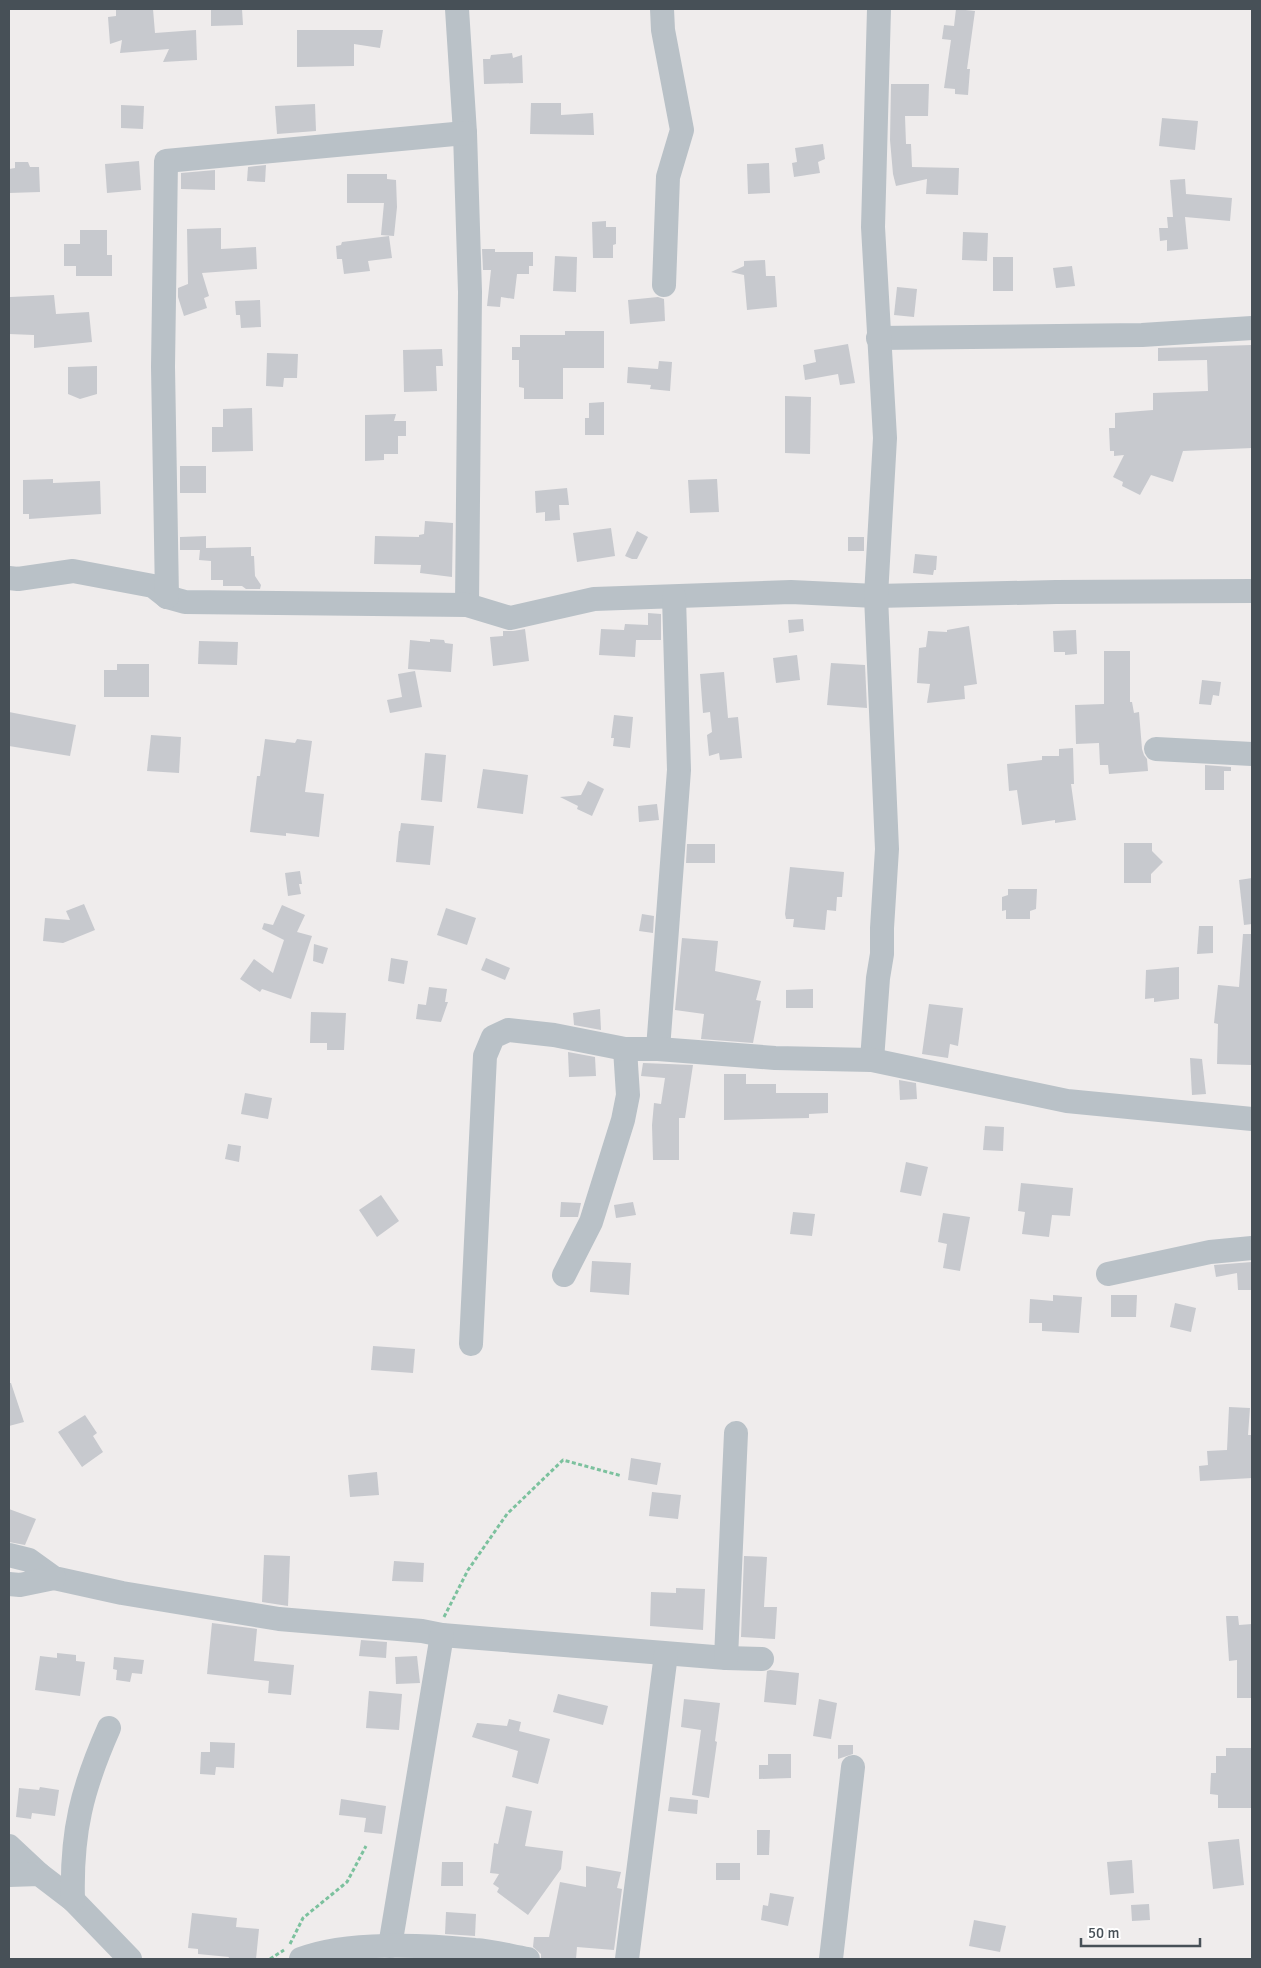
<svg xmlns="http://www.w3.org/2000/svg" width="1261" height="1968" font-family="Signika,sans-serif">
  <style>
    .building { fill: #c7c9ce }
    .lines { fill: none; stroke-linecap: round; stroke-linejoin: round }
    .path { stroke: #7cc19e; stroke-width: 3; stroke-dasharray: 4 2.5; stroke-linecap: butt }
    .minor { stroke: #b9c1c7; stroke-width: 24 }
  </style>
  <rect width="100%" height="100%" fill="#efecec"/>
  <!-- building -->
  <g class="building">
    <polygon points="116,9 153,9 155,33 196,30 197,60 163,62 169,49 120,53 122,40 110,44 108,17 116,16"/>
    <polygon points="211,9 242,9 243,25 211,26"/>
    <polygon points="956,9 975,11 967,69 970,69 968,95 955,94 955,89 944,88 951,40 942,39 944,25 954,26"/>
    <polygon points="297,30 383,30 380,48 354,44 354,66 297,67"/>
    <polygon points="512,53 513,58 522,55 523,83 484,84 483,59 490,59 491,55"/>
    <polygon points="891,84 929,84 928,116 905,116 906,144 911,144 912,167 959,168 958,195 926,194 927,179 896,186 893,174 890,140"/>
    <polygon points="531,103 561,103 561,115 593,113 594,135 530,134"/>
    <polygon points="315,104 316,131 277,134 275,106"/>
    <polygon points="121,105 144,106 143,129 121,128"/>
    <polygon points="1162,118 1198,121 1195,150 1159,146"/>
    <polygon points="823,144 825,159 818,162 820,173 794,177 792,163 797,162 795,148"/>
    <polygon points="139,161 141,190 107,193 105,164"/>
    <polygon points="15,162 28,162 30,167 39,167 40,192 9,193 9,169 15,168"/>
    <polygon points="769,163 770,193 748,194 747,164"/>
    <polygon points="266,165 265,182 247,181 248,167"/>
    <polygon points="215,170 215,190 181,189 181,173"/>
    <polygon points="347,174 387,174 387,179 396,180 397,207 394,236 381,235 384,203 347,203"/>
    <polygon points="1185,179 1186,194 1232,198 1230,221 1185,217 1188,249 1167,251 1167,240 1160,241 1159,228 1168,228 1167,217 1173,217 1170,180"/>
    <polygon points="606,221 606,227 616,227 616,244 613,245 613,258 593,258 592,222"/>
    <polygon points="221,228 221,249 256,247 257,269 202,273 209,296 204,298 207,308 184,316 178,297 178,288 188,284 187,229"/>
    <polygon points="80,230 107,230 107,255 112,255 112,276 76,276 76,266 64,266 64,244 80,244"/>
    <polygon points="963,232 988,233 987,261 962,260"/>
    <polygon points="389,236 392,258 368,261 370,271 344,274 342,259 337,259 336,246 341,245 342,242"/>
    <polygon points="482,249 495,249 495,252 533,252 533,266 529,266 529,274 517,274 514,299 501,297 500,307 487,306 491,270 483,270"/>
    <polygon points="555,256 577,257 576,292 553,291"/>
    <rect x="993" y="257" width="20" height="34"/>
    <polygon points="765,260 766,276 775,276 777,307 747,310 744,275 731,272 744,266 744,261"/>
    <polygon points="1072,266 1075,286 1056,288 1053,268"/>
    <polygon points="897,287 917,289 914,317 894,315"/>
    <polygon points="54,295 56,314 89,312 92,342 34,348 34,335 9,334 10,297"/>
    <polygon points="658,297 664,299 665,321 630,324 628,300"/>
    <polygon points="260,300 261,327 241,328 240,315 236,315 235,301"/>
    <polygon points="565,331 604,331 604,368 563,368 563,399 524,399 524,388 519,387 519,360 512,360 512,347 520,347 520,335 565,335"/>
    <polygon points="848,344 855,383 840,385 838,374 805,380 803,365 816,362 814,350"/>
    <polygon points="1252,345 1252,448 1183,451 1173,482 1151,475 1140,495 1122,486 1123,482 1113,477 1124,455 1114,456 1114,451 1110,451 1109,428 1115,428 1115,413 1153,410 1153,393 1208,391 1207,360 1158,361 1158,348"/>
    <polygon points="442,349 443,366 436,366 437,391 404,392 403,350"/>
    <polygon points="267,353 298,354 297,378 284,378 283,387 266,386"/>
    <polygon points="659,361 672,362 670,391 650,389 651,385 627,383 628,367 658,369"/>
    <polygon points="97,366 97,394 80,399 68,394 68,367"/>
    <polygon points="785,396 811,397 810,454 785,453"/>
    <polygon points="604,402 604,435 585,435 585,418 589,418 589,403"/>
    <polygon points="252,408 253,451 212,452 212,427 223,427 223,409"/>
    <polygon points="396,414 394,421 406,421 406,436 398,436 398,454 384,454 384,460 365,461 365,415"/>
    <rect x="180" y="466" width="26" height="27"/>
    <polygon points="53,479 53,483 100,481 101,514 29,519 29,514 23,514 23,480"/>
    <polygon points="717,479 719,512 690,513 688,480"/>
    <polygon points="567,488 569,505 559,505 560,520 545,521 545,512 536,513 535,491"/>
    <polygon points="425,521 453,523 452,577 420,573 421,565 374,564 375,536 419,537 419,535 424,534"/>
    <polygon points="611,528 615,556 577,562 573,533"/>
    <polygon points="637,531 648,537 637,559 632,559 625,556"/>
    <polygon points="206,536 206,548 251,547 251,556 254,556 255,576 261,585 260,589 246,589 242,586 223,586 223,580 211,580 211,561 199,560 200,550 180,550 180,537"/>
    <rect x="848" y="537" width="16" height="14"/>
    <polygon points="915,554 937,556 936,570 934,570 933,575 913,573"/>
    <polygon points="648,613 661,614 661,640 636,640 635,657 599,655 601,629 624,630 625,624 648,625"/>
    <polygon points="803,619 804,631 789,633 788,620"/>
    <polygon points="969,626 977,684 964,686 965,699 927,703 930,684 917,683 919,648 926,647 928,631 947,632 947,630"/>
    <polygon points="525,629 529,661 493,666 490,637 503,636 503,631 513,631"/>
    <polygon points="1076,630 1077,654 1065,655 1065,652 1054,652 1053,631"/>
    <polygon points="430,639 444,640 445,643 453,644 451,672 408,669 410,640 430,642"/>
    <polygon points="199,641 238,642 237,665 198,664"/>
    <polygon points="1104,651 1130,651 1130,702 1132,702 1134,713 1139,712 1142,749 1144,755 1147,759 1148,771 1109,774 1108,765 1100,765 1099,743 1076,744 1075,705 1104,704"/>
    <polygon points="797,655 800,680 776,683 773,658"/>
    <polygon points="831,663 865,665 867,708 827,705"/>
    <polygon points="117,664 149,664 149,697 104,697 104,670 117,670"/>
    <polygon points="415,671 422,707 390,713 387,700 402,697 398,674"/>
    <polygon points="724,672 728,718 738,717 742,758 720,760 719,753 709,756 707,735 712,732 710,712 703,713 700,674"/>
    <polygon points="1202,680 1221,682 1219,696 1213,695 1211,705 1199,704"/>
    <polygon points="9,712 76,725 70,756 9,746"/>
    <polygon points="614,715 633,717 630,748 613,746 614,738 611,738"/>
    <polygon points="151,735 181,737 179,773 147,771"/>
    <polygon points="265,739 295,743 297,739 312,741 305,792 324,794 319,837 286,833 286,836 250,832 257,776 260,776"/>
    <polygon points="1073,748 1074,784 1071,784 1076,820 1055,823 1055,820 1022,825 1017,790 1009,791 1007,764 1042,760 1042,756 1059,756 1059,749"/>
    <polygon points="425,753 446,755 442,802 421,800"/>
    <polygon points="1205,765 1231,767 1231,771 1224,771 1224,790 1205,790"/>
    <polygon points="483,769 528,775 523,814 477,808"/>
    <polygon points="588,781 604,789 592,816 577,809 578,806 560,797 581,795"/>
    <polygon points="657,804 659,820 639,822 638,806"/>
    <polygon points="401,823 434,826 430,865 396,862 399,831 400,831"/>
    <polygon points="1124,843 1152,843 1152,851 1163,862 1151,874 1151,883 1124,883"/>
    <polygon points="687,844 715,844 715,863 686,863"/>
    <polygon points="790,867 844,872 842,897 837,897 836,911 827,910 825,930 793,927 794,919 786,919 785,914"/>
    <polygon points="300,871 302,884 299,884 301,894 288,896 285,873"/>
    <polygon points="1252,878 1252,924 1244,925 1239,880"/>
    <polygon points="1008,889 1037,889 1036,909 1030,911 1030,919 1006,919 1006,910 1002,911 1002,897 1008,895"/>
    <polygon points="84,904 95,930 63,943 43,941 45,918 70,920 66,911"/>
    <polygon points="282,905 305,915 297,932 312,936 291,999 262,989 260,992 240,979 254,959 273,973 284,940 262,929 264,923 273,925"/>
    <polygon points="446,908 476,918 467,945 437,935"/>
    <polygon points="642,914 654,916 653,933 639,931"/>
    <polygon points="1199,926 1213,926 1213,953 1197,954"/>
    <polygon points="1243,934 1252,934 1252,1065 1217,1064 1218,1024 1214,1023 1218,985 1239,987"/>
    <polygon points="682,938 718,941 715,971 761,981 756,1000 761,1001 753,1043 701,1039 704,1014 675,1010"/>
    <polygon points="314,944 328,948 323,964 313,961"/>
    <polygon points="391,958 408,961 404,984 388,981"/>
    <polygon points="486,958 510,968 505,980 481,970"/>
    <polygon points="1179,967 1179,999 1154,1002 1154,998 1145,999 1146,970"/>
    <polygon points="429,987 447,989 445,1002 448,1002 441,1022 416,1019 418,1004 426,1005"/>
    <polygon points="813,989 813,1008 786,1008 786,990"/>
    <polygon points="929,1004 963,1008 958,1046 950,1044 948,1058 922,1054"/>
    <polygon points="600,1009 601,1030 574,1025 573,1013"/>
    <polygon points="311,1012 346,1013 344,1050 327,1050 327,1043 310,1043"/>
    <polygon points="568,1052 595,1057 596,1076 569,1077"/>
    <polygon points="1190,1058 1202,1059 1206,1094 1192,1095"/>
    <polygon points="643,1063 693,1065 685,1118 679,1118 679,1160 653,1160 652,1125 654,1103 661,1104 665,1078 641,1076"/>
    <polygon points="724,1074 746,1074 746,1084 776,1084 776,1093 828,1093 828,1113 809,1114 809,1118 724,1120"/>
    <polygon points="899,1080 916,1083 917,1099 900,1100"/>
    <polygon points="245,1093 272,1098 268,1119 241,1114"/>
    <polygon points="985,1126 1004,1127 1003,1151 983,1150"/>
    <polygon points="228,1144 241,1146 239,1162 225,1159"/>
    <polygon points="906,1162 928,1167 921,1196 900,1192"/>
    <polygon points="1021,1183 1073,1188 1070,1216 1052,1215 1049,1237 1022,1234 1025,1212 1018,1211"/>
    <polygon points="381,1195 399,1221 377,1237 359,1210"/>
    <polygon points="561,1202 581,1203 578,1217 560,1217"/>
    <polygon points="633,1202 636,1215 616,1218 614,1205"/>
    <polygon points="793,1212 815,1214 812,1236 790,1234"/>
    <polygon points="943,1213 970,1217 960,1271 943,1268 947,1244 938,1242"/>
    <polygon points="592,1261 631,1263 629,1295 590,1292"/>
    <polygon points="1252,1262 1252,1290 1238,1290 1237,1273 1216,1277 1214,1265"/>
    <polygon points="1053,1295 1082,1297 1079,1333 1042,1331 1042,1323 1029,1323 1030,1299 1053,1301"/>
    <polygon points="1111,1295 1137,1295 1136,1317 1111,1317"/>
    <polygon points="1175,1303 1196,1308 1191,1332 1170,1327"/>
    <polygon points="373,1346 415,1349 413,1373 371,1370"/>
    <polygon points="9,1383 11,1383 24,1422 9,1426"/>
    <polygon points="1229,1407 1250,1408 1248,1435 1252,1435 1252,1478 1200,1481 1199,1466 1208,1465 1207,1451 1227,1450"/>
    <polygon points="85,1415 97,1433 93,1436 103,1452 82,1467 58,1432"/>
    <polygon points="631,1458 661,1463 657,1485 628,1480"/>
    <polygon points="377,1472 379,1495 350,1497 348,1475"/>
    <polygon points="652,1492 681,1495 678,1519 649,1516"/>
    <polygon points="9,1509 36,1519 25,1545 9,1542"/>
    <polygon points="264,1555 290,1556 288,1606 262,1602"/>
    <polygon points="744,1556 767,1557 764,1607 777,1607 775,1639 741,1637"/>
    <polygon points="394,1561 424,1563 423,1582 392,1581"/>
    <polygon points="676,1588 705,1589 703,1630 650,1626 651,1592 676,1593"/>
    <polygon points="1226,1616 1238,1616 1239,1625 1252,1624 1252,1698 1237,1698 1237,1660 1229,1661"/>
    <polygon points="212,1623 257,1629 254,1661 294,1665 291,1695 268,1693 269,1681 207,1674"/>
    <polygon points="361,1640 387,1642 386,1658 359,1656"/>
    <polygon points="57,1653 76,1655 76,1661 85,1662 80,1696 35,1690 40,1656 57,1658"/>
    <polygon points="417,1656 420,1683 396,1684 395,1657"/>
    <polygon points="114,1657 144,1660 142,1674 132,1673 130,1682 116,1680 117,1670 113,1669"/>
    <polygon points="770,1670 799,1673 796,1705 764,1702 767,1671"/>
    <polygon points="369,1691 402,1694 399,1730 366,1728"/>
    <polygon points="558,1694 608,1706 603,1725 553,1712"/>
    <polygon points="684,1699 720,1703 715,1741 717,1742 709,1798 692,1795 701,1730 681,1727"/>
    <polygon points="819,1699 837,1703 831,1739 813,1736"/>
    <polygon points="509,1719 521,1722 519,1731 550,1739 538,1784 512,1777 518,1751 472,1737 477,1723 507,1726"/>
    <polygon points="210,1742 235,1743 234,1768 216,1767 215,1775 200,1774 201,1752 210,1752"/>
    <polygon points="838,1745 853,1745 853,1754 838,1759"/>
    <polygon points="1226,1748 1252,1748 1252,1808 1218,1808 1218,1795 1210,1794 1211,1773 1216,1773 1216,1756 1226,1756"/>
    <polygon points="768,1754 791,1754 791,1778 759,1779 759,1765 768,1765"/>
    <polygon points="40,1787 59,1790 55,1816 32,1813 31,1819 16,1817 19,1788 39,1790"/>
    <polygon points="670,1797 698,1800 697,1814 668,1811"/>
    <polygon points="341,1799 386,1806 382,1834 364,1832 366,1818 339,1815"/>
    <polygon points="506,1806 532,1811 525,1846 563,1851 561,1869 528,1915 497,1892 499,1888 493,1884 499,1874 490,1873 494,1843 498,1844"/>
    <polygon points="757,1830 770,1830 769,1855 757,1855"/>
    <polygon points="1239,1839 1244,1885 1213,1889 1208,1842"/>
    <polygon points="1132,1860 1134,1893 1110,1895 1107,1862"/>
    <polygon points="442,1862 463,1862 463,1886 441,1886"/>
    <rect x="716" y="1863" width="24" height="17"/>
    <polygon points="586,1866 621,1872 617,1888 622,1889 614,1950 577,1947 576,1959 541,1959 541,1954 533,1947 534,1937 549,1937 560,1882 586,1887"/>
    <polygon points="770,1893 794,1897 788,1926 761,1920 763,1905 768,1906"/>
    <polygon points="1149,1904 1150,1920 1132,1921 1131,1905"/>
    <polygon points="446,1912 476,1914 475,1936 445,1934"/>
    <polygon points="192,1913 237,1918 236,1927 259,1929 256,1959 228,1959 229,1957 198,1954 198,1949 188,1948"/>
    <polygon points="974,1920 1006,1926 1000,1952 969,1946"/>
  </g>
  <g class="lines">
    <!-- path -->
    <g class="path">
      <polyline points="444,1617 468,1570 507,1514 563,1460 622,1476"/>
      <polyline points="290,1944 303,1918 347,1882 366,1846"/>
      <polyline points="270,1959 284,1950"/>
    </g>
    <!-- minor -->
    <g class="minor">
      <polyline points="457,9 465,133 470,292 467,605"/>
      <polyline points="662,9 663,30 682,130 668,177 664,285"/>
      <polyline points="878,338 1142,335 1252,328"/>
      <polyline points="9,578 18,579 73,571 153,586 167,597 185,602 467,605 510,618 594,599 791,592 876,596 1056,592 1252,591"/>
      <polyline points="167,597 163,367 166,161 465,133"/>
      <polyline points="1156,749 1252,754"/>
      <polyline points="658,1049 679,770 674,597"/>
      <polyline points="872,1060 878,978 882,954 882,928 887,849 876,596 885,438 873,227 879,9"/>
      <polyline points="1108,1274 1210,1252 1252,1248"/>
      <polyline points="564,1275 591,1222 623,1120 628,1095 625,1049"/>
      <polyline points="471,1344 485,1056 493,1037 508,1030 554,1035 625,1049 658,1049 775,1058 872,1060 1067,1101 1252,1119"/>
      <polyline points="9,1555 29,1560 54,1578 122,1593 279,1619 422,1631 442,1635 726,1658 762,1659"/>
      <polyline points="9,1584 20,1585 54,1578"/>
      <polyline points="726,1658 736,1433"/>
      <polyline points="9,1846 39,1874"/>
      <polyline points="9,1875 39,1874 73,1900 130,1959"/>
      <path d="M73,1900c-2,-68 9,-111 36,-172"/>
      <polyline points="390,1946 442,1635"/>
      <path d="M301,1959c45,-18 125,-14 174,-9 18,1 35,6 53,9"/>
      <polyline points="627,1959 666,1654"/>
      <polyline points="831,1959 853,1767"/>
    </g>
  </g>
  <!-- border -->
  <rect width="1261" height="1968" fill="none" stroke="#475057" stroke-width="20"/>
  <!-- scale -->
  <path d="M1081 1938v8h119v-8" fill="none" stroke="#475057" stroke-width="2.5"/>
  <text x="1088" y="1938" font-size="15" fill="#475057" stroke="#ffffff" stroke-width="4" paint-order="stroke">50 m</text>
</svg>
